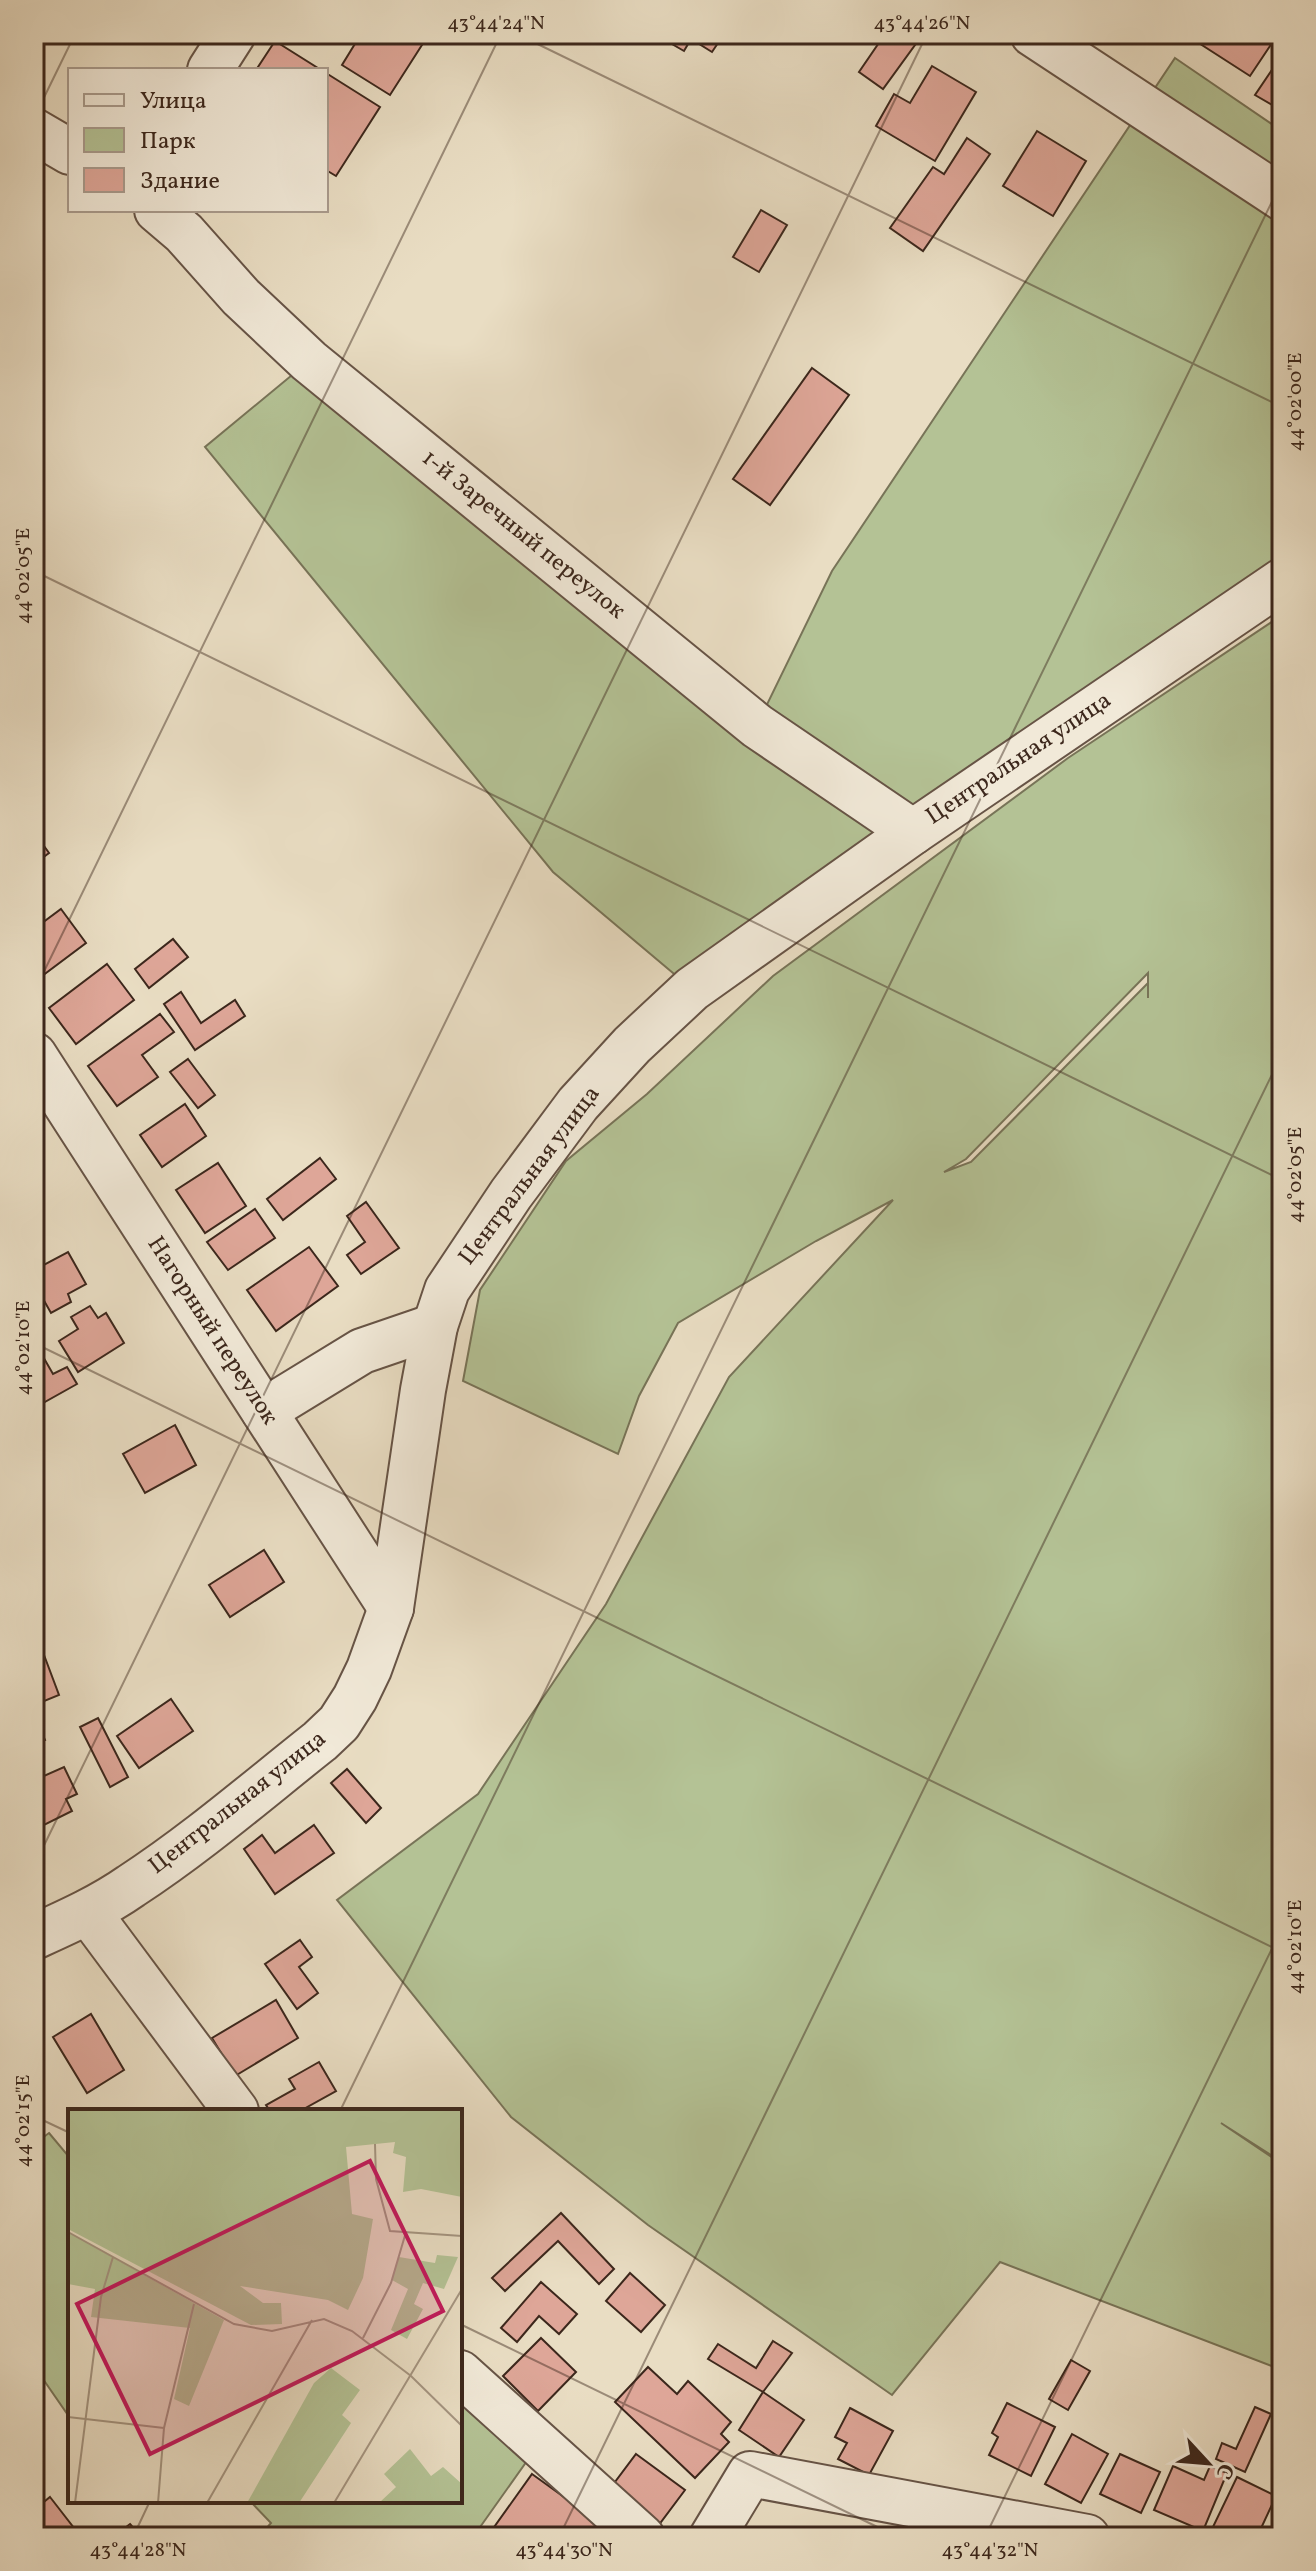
<svg xmlns="http://www.w3.org/2000/svg" width="1316" height="2571" font-family="Vollkorn,serif">
  <style>
    .green { fill: #b4c295; stroke: #787458; stroke-width: 2; fill-rule: evenodd }
    .building { fill: #dea698; stroke: #3c271c; stroke-width: 2 }
    .lines { fill: none; stroke-linecap: round; stroke-linejoin: round }
    .minor-casing { stroke: #675446; stroke-width: 48 }
    .minor { stroke: #f1e9d8; stroke-width: 44 }
    .ticks { fill: none; stroke: #3c271c; stroke-width: 2; stroke-opacity: 0.45 }
    .labels { text-anchor: middle; dominant-baseline: central; stroke-width: 6; stroke-linejoin: round; paint-order: stroke }
    .street-label { font-size: 24px; fill: #3c271c; stroke: #f1e9d8 }
    .inset-road { fill: none; stroke: #a49480; stroke-width: 2 }
    .view { fill: #c2185b; fill-opacity: 0.15; stroke: #c2185b; stroke-width: 4 }
    .inset-edge { fill: none; stroke: #3c271c; stroke-width: 4 }
    .neatline { fill: none; stroke: #3c271c; stroke-width: 3 }
    .ticks-label { font-size: 20px; text-anchor: middle; fill: #3c271c }
  </style>
  <rect width="100%" height="100%" fill="#e9ddc3"/>
  <filter id="stains"><feTurbulence type="fractalNoise" baseFrequency=".0025" numOctaves="4"/><feColorMatrix values="0 0 0 0 .2 0 0 0 0 .09 0 0 0 0 .02 0 0 0 .5 -.17"/></filter>
  <radialGradient id="worn" r=".72"><stop offset=".6" stop-color="#630" stop-opacity="0"/><stop offset="1" stop-color="#630" stop-opacity=".3"/></radialGradient>
  <!-- green -->
  <g class="green">
    <polygon points="1175,58 1282,131 1282,581 692,989 553,872 205,447 309,361 757,725 832,571"/>
    <path d="M1282,615v1547l-61,-39 61,41v206l-282,-108 -108,133 -244,-170 -137,-108 -174,-217 141,-106 128,-190 123,-227 164,-177 -77,41 -138,82 -39,73 -21,58 -155,-73 17,-91 86,-129 81,-67 126,-118 295,-218zM1148,973v25v-15l-177,179 -27,10 22,-13z"/>
    <polygon points="49,2133 70,2158 70,2418 34,2366 34,2144"/>
    <polygon points="460,2373 539,2444 473,2537 259,2537 271,2523 250,2501 460,2501"/>
  </g>
  <!-- building -->
  <g class="building">
    <polygon points="361,34 429,34 390,95 342,65"/>
    <polygon points="669,34 724,34 712,52 691,39 684,51 665,40"/>
    <polygon points="885,34 923,34 883,89 859,72"/>
    <polygon points="1194,34 1278,34 1250,76 1191,38"/>
    <polygon points="275,41 321,70 256,70"/>
    <polygon points="1282,55 1282,94 1274,106 1255,95"/>
    <polygon points="932,66 976,92 935,161 876,126 894,94 910,103"/>
    <polygon points="326,73 380,107 336,176 326,170"/>
    <polygon points="1037,131 1086,161 1053,216 1003,186"/>
    <polygon points="967,138 990,154 923,251 890,228 933,167 944,174"/>
    <polygon points="761,210 787,225 759,272 733,257"/>
    <polygon points="812,368 849,395 770,505 733,479"/>
    <polygon points="34,832 49,853 34,864"/>
    <polygon points="61,909 86,943 34,982 34,929"/>
    <polygon points="173,939 188,957 149,988 135,969"/>
    <polygon points="107,964 134,1000 76,1044 49,1008"/>
    <polygon points="181,992 201,1023 235,1000 245,1016 195,1050 164,1004"/>
    <polygon points="160,1014 174,1032 142,1055 158,1077 117,1106 88,1066"/>
    <polygon points="188,1059 215,1095 198,1108 170,1072"/>
    <polygon points="185,1104 206,1136 162,1167 140,1135"/>
    <polygon points="320,1158 336,1179 283,1220 267,1199"/>
    <polygon points="218,1163 246,1206 205,1233 176,1190"/>
    <polygon points="366,1202 399,1248 361,1274 347,1255 365,1242 347,1216"/>
    <polygon points="255,1209 275,1238 228,1270 207,1242"/>
    <polygon points="309,1247 338,1286 276,1331 247,1290"/>
    <polygon points="68,1252 86,1284 68,1294 71,1302 51,1313 34,1283 34,1270"/>
    <polygon points="90,1306 98,1318 106,1313 124,1343 78,1372 59,1341 78,1329 71,1317"/>
    <polygon points="34,1341 53,1374 67,1367 77,1384 34,1408"/>
    <polygon points="175,1425 196,1465 145,1493 123,1454"/>
    <polygon points="264,1550 284,1582 230,1617 209,1585"/>
    <polygon points="44,1655 59,1695 37,1704 34,1694 34,1659"/>
    <polygon points="171,1699 193,1731 139,1768 117,1736"/>
    <polygon points="98,1718 128,1777 110,1787 80,1727"/>
    <polygon points="37,1722 45,1740 34,1745 34,1723"/>
    <polygon points="64,1767 77,1794 66,1799 72,1811 44,1825 34,1803 34,1771 40,1768 44,1776"/>
    <polygon points="347,1769 381,1808 366,1823 331,1783"/>
    <polygon points="314,1825 334,1853 275,1894 244,1849 262,1835 275,1853"/>
    <polygon points="300,1940 312,1957 299,1967 318,1993 297,2009 265,1964"/>
    <polygon points="276,2000 298,2038 235,2076 212,2038"/>
    <polygon points="91,2014 124,2070 87,2093 53,2037"/>
    <polygon points="319,2062 336,2091 300,2111 270,2111 266,2105 295,2089 289,2079"/>
    <polygon points="561,2213 614,2269 599,2284 558,2241 505,2291 492,2278"/>
    <polygon points="630,2273 665,2305 641,2332 606,2301"/>
    <polygon points="541,2282 577,2314 559,2334 539,2316 517,2342 501,2328"/>
    <polygon points="541,2338 576,2372 538,2411 503,2376"/>
    <polygon points="773,2341 792,2353 763,2392 708,2359 718,2344 756,2368"/>
    <polygon points="1071,2360 1090,2371 1068,2410 1049,2399"/>
    <polygon points="648,2367 677,2394 688,2381 731,2422 721,2434 729,2442 695,2478 615,2402"/>
    <polygon points="763,2392 804,2420 779,2457 739,2430"/>
    <polygon points="1007,2403 1055,2427 1031,2476 989,2455 998,2437 992,2433"/>
    <polygon points="1255,2407 1271,2414 1245,2472 1216,2459 1222,2443 1236,2449"/>
    <polygon points="850,2408 893,2431 869,2475 838,2459 847,2443 835,2437"/>
    <polygon points="1072,2434 1108,2454 1081,2503 1045,2484"/>
    <polygon points="636,2454 685,2490 658,2526 609,2490"/>
    <polygon points="1120,2454 1160,2472 1141,2513 1100,2494"/>
    <polygon points="1173,2466 1204,2480 1210,2466 1227,2473 1203,2531 1154,2510"/>
    <polygon points="532,2474 618,2536 617,2537 487,2537"/>
    <polygon points="1237,2477 1276,2496 1257,2537 1223,2537 1211,2531"/>
    <polygon points="50,2497 81,2537 34,2537 34,2510"/>
    <polygon points="130,2524 141,2537 113,2537"/>
  </g>
  <g class="lines">
    <defs>
      <g id="minor">
        <polyline points="1033,34 1282,198"/>
        <polyline points="210,70 233,34"/>
        <polyline points="34,131 70,152"/>
        <polyline points="157,210 184,233 241,297 309,361 757,726 913,832"/>
        <polyline points="34,1055 391,1608"/>
        <polyline points="264,1411 362,1351 435,1326"/>
        <polyline points="88,1912 236,2111"/>
        <path d="M34,1937c33,-15 67,-30 97,-51 66,-43 127,-96 189,-145l19,-18 16,-25 14,-29 22,-61 32,-218 12,-64 12,-36 64,-96 67,-90 54,-59 60,-56 221,-157 369,-251"/>
        <polyline points="460,2373 642,2537"/>
        <polyline points="712,2537 750,2474 1087,2537"/>
      </g>
    </defs>
    <!-- minor casing -->
    <use href="#minor" class="minor-casing"/>
    <!-- minor -->
    <use href="#minor" class="minor"/>
  </g>
  <!-- ticks -->
  <path class="ticks" d="M517,34l765,373M34,118l41,-84M34,571l1248,609M34,992l467,-958M34,1343l1248,609M34,1866l893,-1832M340,2111l942,-1930M34,2116l36,17M460,2324l438,213M133,2537l17,-36M559,2537l723,-1483M985,2537l297,-609"/>
  <g class="labels">
    <!-- street labels -->
    <g class="street-label">
      <text transform="translate(523 535) rotate(39)">1-й Заречный переулок</text>
      <text transform="translate(1019 759) rotate(-34)">Центральная улица</text>
      <text transform="translate(530 1176) rotate(-53)">Центральная улица</text>
      <text transform="translate(212 1331) rotate(57)">Нагорный переулок</text>
      <text transform="translate(238 1803) rotate(-38)">Центральная улица</text>
    </g>
  </g>
  <!-- overview -->
  <g transform="translate(68 2109)">
    <rect width="394" height="394" fill="#e9ddc3"/>
    <path d="M0,0h394v88l-41,-8 -18,3 3,-35 -13,-4 2,-11 -49,5 6,67 21,5 -10,59 -15,32 -20,-10 -88,-14 23,17h18l1,21 -31,1 -183,-96zM0,123l156,88 -35,86 -15,-7 16,-71 -99,-11 4,-28 -27,-5zM369,146l21,2 -14,32 -21,-6 -9,21 9,5 -16,30 -16,-9 17,-41 -16,-9 7,-23 36,6zM263,259l29,22 -18,25 9,8 -52,80h-52l67,-120zM342,340l21,27 12,-9 19,17v19h-83l17,-16 -12,-13z" fill="#b4c295"/>
    <path class="inset-road" d="M307,35l1,35 14,52 72,5M0,123l166,92 38,7 52,-12 28,12 59,45 51,50M295,229l28,-55 15,-51M0,308l96,11M7,394l26,-206 12,-40M90,394l6,-75 30,-124M139,394l105,-183M266,394l128,-214"/>
    <path class="view" d="M302,52l73,150 -293,143 -73,-150z"/>
    <rect width="394" height="394" class="inset-edge"/>
  </g>
  <!-- margin -->
  <rect width="1316" height="2571" fill="none" stroke="#e9ddc3" stroke-width="88"/>
  <!-- legend -->
  <rect x="68" y="68" width="260" height="144" fill="#f1e9d8" stroke="#a99b8d" stroke-width="2"/>
  <rect x="84" y="94" width="40" height="12" fill="#f1e9d8" stroke="#a99b8d" stroke-width="2"/>
  <text x="140" y="108" font-size="24" fill="#3c271c">Улица</text>
  <rect x="84" y="128" width="40" height="24" fill="#b4c295" stroke="#a99b8d" stroke-width="2"/>
  <text x="140" y="148" font-size="24" fill="#3c271c">Парк</text>
  <rect x="84" y="168" width="40" height="24" fill="#dea698" stroke="#a99b8d" stroke-width="2"/>
  <text x="140" y="188" font-size="24" fill="#3c271c">Здание</text>
  <!-- north arrow -->
  <g transform="translate(1208 2463) rotate(116)" stroke="#f1e9d8" stroke-width="6" paint-order="stroke">
  <path d="M0-6L14 30L0 20L-14 30Z" fill="#3c271c"/>
  <text y="-12" font-size="22" font-weight="bold" text-anchor="middle" fill="#3c271c">С</text>
  </g>
  <rect x="44" y="44" width="1228" height="2483" class="neatline"/>
  <g class="ticks-label">
    <text x="496" y="29">43°44'24"N</text>
    <text x="922" y="29">43°44'26"N</text>
    <text transform="translate(1294 402) rotate(-90)" y="7">44°02'00"E</text>
    <text transform="translate(22 576) rotate(-90)" y="7">44°02'05"E</text>
    <text transform="translate(1294 1175) rotate(-90)" y="7">44°02'05"E</text>
    <text transform="translate(22 1348) rotate(-90)" y="7">44°02'10"E</text>
    <text transform="translate(1294 1947) rotate(-90)" y="7">44°02'10"E</text>
    <text transform="translate(22 2121) rotate(-90)" y="7">44°02'15"E</text>
    <text x="138" y="2556">43°44'28"N</text>
    <text x="564" y="2556">43°44'30"N</text>
    <text x="990" y="2556">43°44'32"N</text>
  </g>
  <rect width="100%" height="100%" filter="url(#stains)"/>
  <rect width="100%" height="100%" fill="url(#worn)"/>
</svg>
